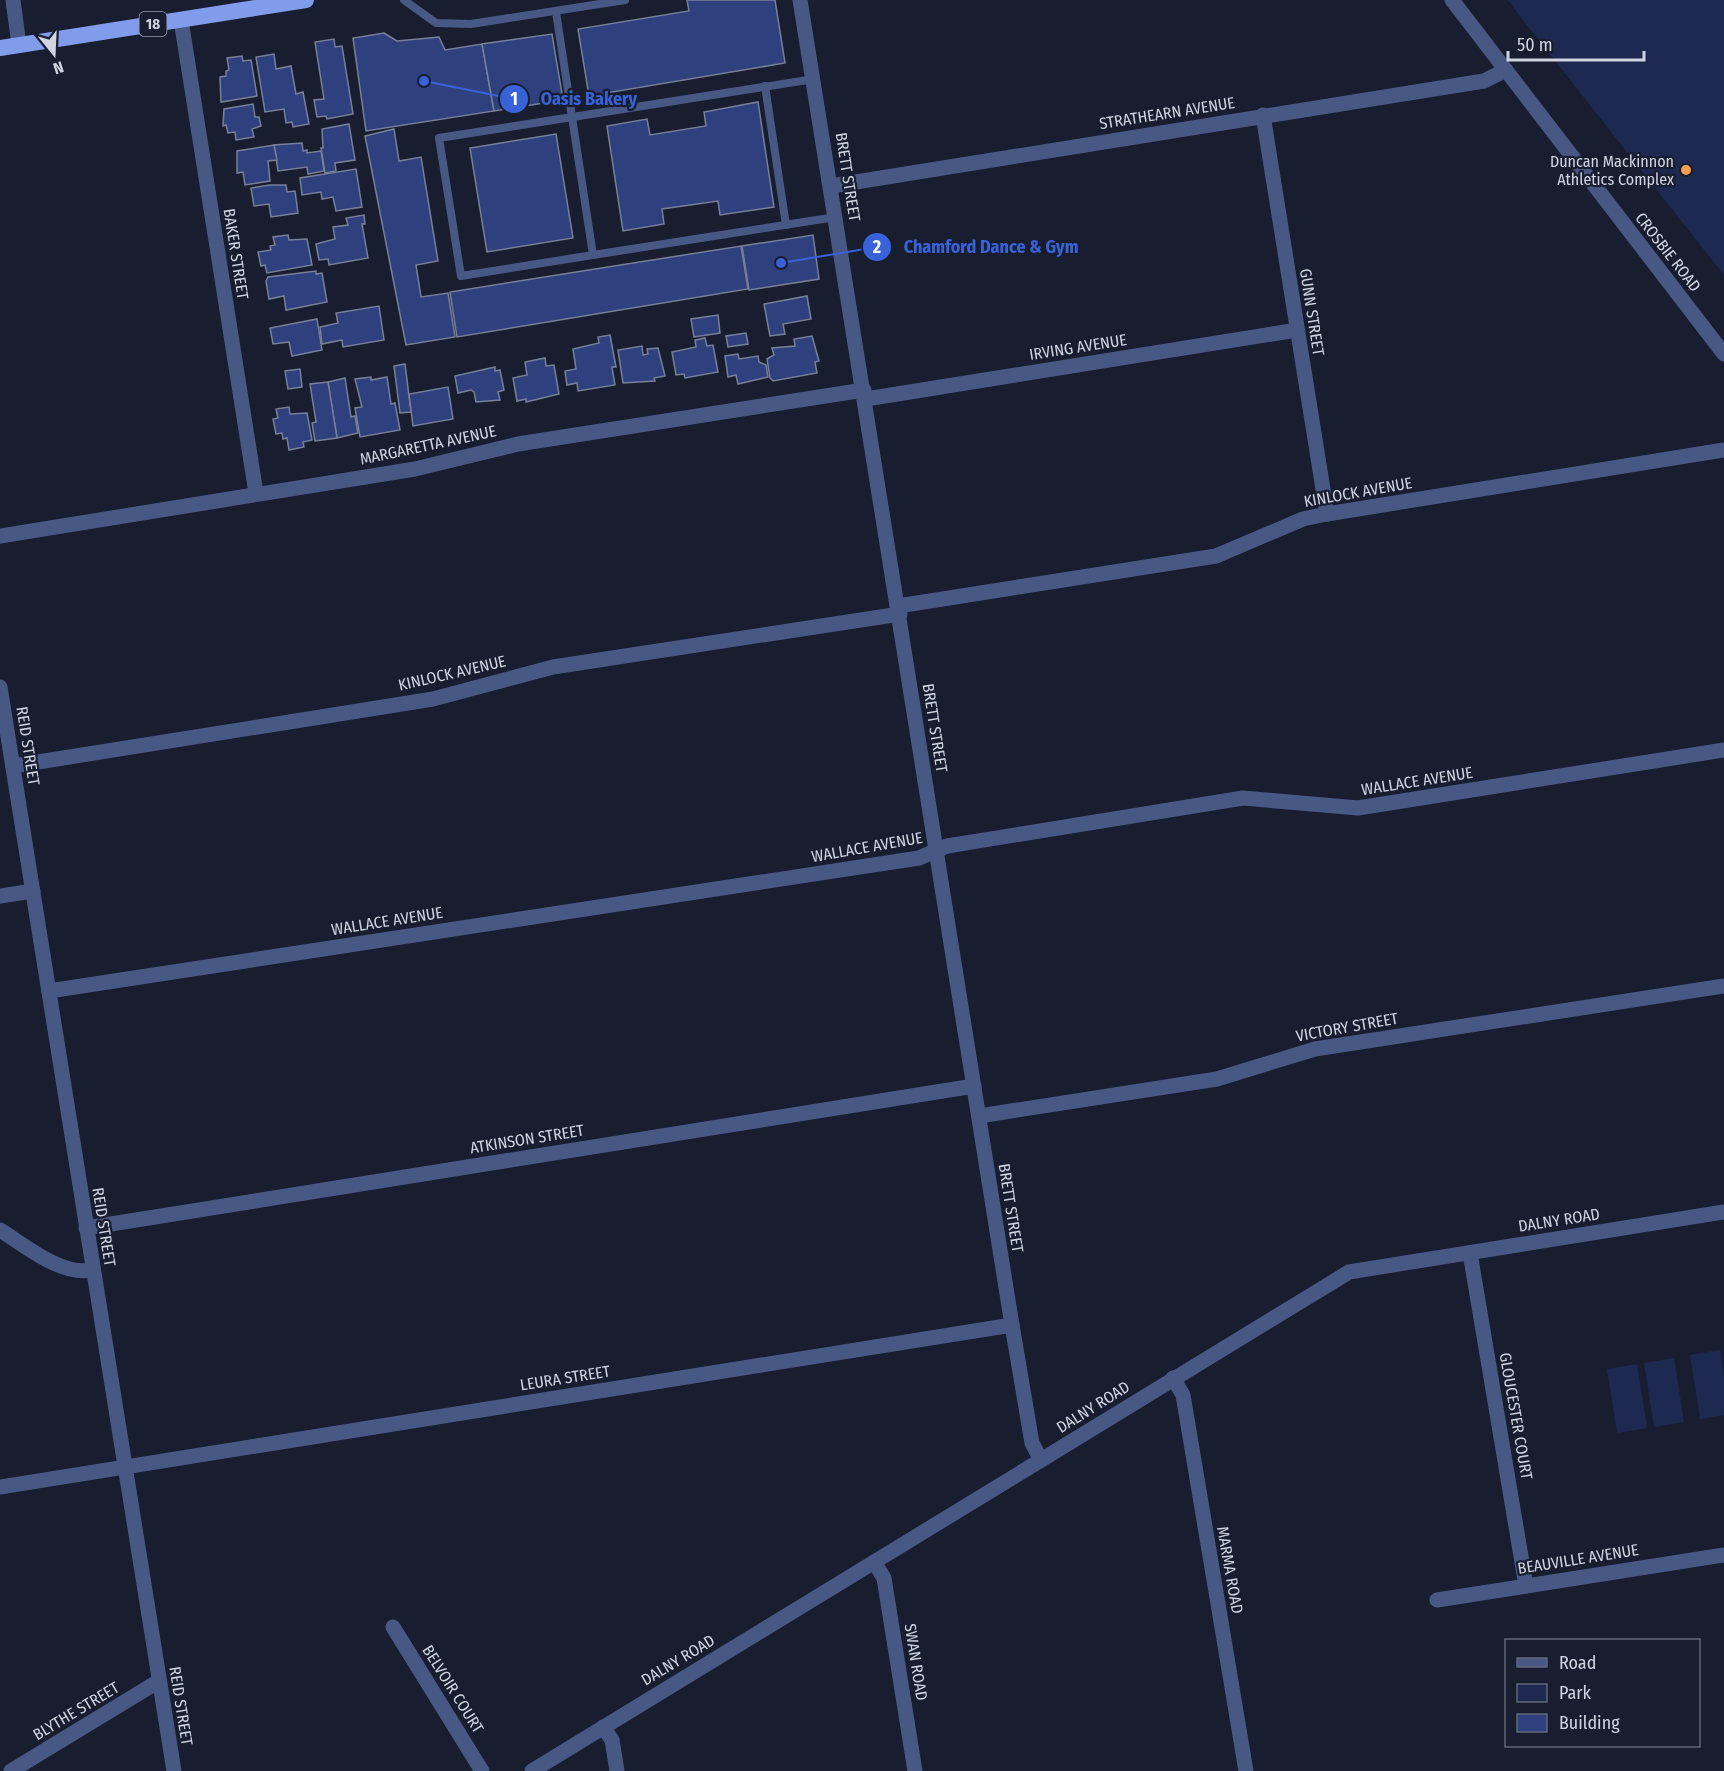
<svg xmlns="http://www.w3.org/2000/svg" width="1724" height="1771" font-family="'Fira Sans Condensed',sans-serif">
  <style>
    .green { fill: #1d2951 }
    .building { fill: #2e407e; stroke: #788097; stroke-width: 1.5 }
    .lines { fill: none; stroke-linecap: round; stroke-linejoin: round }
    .service { stroke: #485884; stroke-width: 8 }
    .minor { stroke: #485884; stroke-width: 15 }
    .tertiary { stroke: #485884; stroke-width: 15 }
    .trunk { stroke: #829cec; stroke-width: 16 }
    .poi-dot { fill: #fb9e50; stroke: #181e30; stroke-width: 2 }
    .labels { text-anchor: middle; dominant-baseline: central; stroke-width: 4.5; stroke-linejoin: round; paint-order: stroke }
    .shield { fill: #181e30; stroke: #999eac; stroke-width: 1.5 }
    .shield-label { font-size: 15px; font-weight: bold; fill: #d0d5e1 }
    .street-label { font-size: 16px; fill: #d0d5e1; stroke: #181e30 }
    .poi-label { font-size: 16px; fill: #d0d5e1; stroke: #181e30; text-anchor: end }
    .leader { fill: none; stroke: #3862d9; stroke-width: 2 }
    .callout-dot { fill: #3862d9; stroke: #181e30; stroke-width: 2 }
    .mark-label { font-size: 18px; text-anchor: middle; font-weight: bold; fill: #fff }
    .callout-label { font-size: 18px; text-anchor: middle; font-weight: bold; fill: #3862d9; stroke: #181e30; stroke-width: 4.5; stroke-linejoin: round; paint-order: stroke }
  </style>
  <rect width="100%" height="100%" fill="#181e30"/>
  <!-- green -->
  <g class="green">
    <polygon points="1508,0 1724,0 1724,275 1522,19"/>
    <polygon points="1720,1350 1724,1376 1724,1415 1700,1419 1690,1355"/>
    <polygon points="1674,1358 1684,1422 1654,1427 1644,1363"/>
    <polygon points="1637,1364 1647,1428 1617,1433 1607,1369"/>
  </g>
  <!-- building -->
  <g class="building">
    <polygon points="687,0 775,0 785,63 589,96 578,29 689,11"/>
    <polygon points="384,33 397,41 439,37 445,50 482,44 494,111 366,131 353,38"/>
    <polygon points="552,34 563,100 494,111 482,44"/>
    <polygon points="334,39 335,47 342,46 353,114 327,119 326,116 317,117 314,100 324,99 315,42"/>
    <polygon points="274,54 276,69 291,66 296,94 303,92 309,124 293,127 292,122 286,123 284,109 265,112 256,57"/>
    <polygon points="242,56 243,61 251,60 257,96 221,102 220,77 226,76 226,71 229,70 227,58"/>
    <polygon points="758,102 774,207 720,215 718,201 662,209 664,224 623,231 607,126 647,119 650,135 706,126 704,112"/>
    <polygon points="253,104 255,117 259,117 261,126 252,129 254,137 236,140 235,132 228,133 226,125 223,126 224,109"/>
    <polygon points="349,124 355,160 335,163 336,171 325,173 321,148 323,148 322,129"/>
    <polygon points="394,129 399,161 421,157 438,261 416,265 421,297 448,293 455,337 406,345 365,136"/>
    <polygon points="556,134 573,238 487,252 470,148"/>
    <polygon points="302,143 303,151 307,150 307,153 321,151 324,171 308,174 307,167 278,171 274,145"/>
    <polygon points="274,145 277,160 268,161 270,181 245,185 243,172 237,173 237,151"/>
    <polygon points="356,169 362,207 336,211 333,197 322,199 321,192 302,195 300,178"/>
    <polygon points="270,185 286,185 287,192 295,191 298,213 271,217 269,204 254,206 251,188"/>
    <polygon points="364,215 365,224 362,224 368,258 329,265 328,259 319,260 316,244 335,239 333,227 348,225 346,218"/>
    <polygon points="288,235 289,240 307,239 312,265 267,273 265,265 261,266 258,252 271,250 270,246 275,245 273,237"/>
    <polygon points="813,235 819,279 749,290 742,246"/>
    <polygon points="741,246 748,289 457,337 450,292"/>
    <polygon points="316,271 316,274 322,273 327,302 286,310 284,296 269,299 266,281 268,277"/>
    <polygon points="807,296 811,319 783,324 785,334 770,336 764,304"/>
    <polygon points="379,306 384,340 343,347 342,340 322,344 320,327 338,323 336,313"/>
    <polygon points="718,315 720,333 694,337 691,319"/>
    <polygon points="317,319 322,350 292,356 289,342 273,344 270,328"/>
    <polygon points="746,333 748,344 728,347 726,336"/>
    <polygon points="610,335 616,367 612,367 615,385 578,391 577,383 567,385 565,371 576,369 573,349 599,343 598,337"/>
    <polygon points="812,336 819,361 815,362 817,373 773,381 770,378 767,359 774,355 772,348 795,346 794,339"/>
    <polygon points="705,338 707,346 713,345 718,372 685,378 684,374 676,375 672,352 696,347 695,340"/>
    <polygon points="642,346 643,355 648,354 647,349 658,348 665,376 654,378 655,381 623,383 618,350"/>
    <polygon points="738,354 739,359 758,356 759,362 766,365 768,377 738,384 736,375 728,377 725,356"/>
    <polygon points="545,358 546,366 554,365 559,394 526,402 526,399 517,401 513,378 527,375 525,362"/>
    <polygon points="405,364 411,412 400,413 394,366"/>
    <polygon points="495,367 495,371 500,370 504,390 498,392 500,400 476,402 474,392 471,390 458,393 455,376"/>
    <polygon points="300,369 302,387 288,389 285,371"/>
    <polygon points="371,377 371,380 387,377 391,404 395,403 400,430 360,437 355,408 362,407 355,379"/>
    <polygon points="345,378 351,417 355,416 358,433 337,438 328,382"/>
    <polygon points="328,382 337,438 315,441 312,423 316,422 310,384"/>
    <polygon points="448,387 453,419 413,426 409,394"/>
    <polygon points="289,407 290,414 307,413 312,440 303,442 304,447 289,450 287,438 283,439 282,433 276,434 273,419 278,418 276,409"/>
  </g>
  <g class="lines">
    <!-- service -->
    <g class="service">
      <polyline points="404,0 436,23 471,24 625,0"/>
      <polyline points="556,12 593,255 461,276 439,138 814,79"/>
      <polyline points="765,86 786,225"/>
      <polyline points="593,255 836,217"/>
    </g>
    <!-- minor -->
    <g class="minor">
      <polyline points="13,0 19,45"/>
      <polyline points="800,0 1012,1325 1032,1443 1041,1460"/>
      <polyline points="181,20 256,493"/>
      <polyline points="1263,115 1327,514"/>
      <polyline points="831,186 1484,81 1506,70"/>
      <polyline points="866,399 1297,330"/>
      <polyline points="0,536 415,469 518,444 864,390"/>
      <polyline points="898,606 1216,556 1303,519 1327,514 1724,450"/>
      <polyline points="0,687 174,1771"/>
      <polyline points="13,766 433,699 553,667 900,614"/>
      <polyline points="0,896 33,891"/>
      <polyline points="49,991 919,858 947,846 1243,798 1358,808 1724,750"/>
      <polyline points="979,1116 1217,1079 1315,1049 1724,986"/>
      <polyline points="86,1228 974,1086"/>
      <path d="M0,1230c26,16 61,46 92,40"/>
      <polyline points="1470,1253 1526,1586"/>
      <polyline points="1173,1378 1183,1395 1246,1771"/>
      <polyline points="0,1487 1012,1325"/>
      <polyline points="874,1562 884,1578 915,1771"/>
      <polyline points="1437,1600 1724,1555"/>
      <polyline points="393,1627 482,1771"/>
      <polyline points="603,1727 612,1740 617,1771"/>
      <polyline points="11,1771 159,1681"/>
      <polyline points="532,1771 1349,1272 1724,1212"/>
    </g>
    <!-- tertiary -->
    <polyline class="tertiary" points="1452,0 1724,354"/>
    <!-- trunk -->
    <polyline class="trunk" points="0,48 306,0"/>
  </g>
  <!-- markers -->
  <circle class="poi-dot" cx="1686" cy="170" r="6"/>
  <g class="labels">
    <!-- shield labels -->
    <rect class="shield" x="139.5" y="12" width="27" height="24" rx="4.5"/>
    <g class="shield-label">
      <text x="153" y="24">18</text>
    </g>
    <!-- street labels -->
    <g class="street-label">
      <text transform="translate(1167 113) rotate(-9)">STRATHEARN AVENUE</text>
      <text transform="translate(848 177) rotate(81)">BRETT STREET</text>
      <text transform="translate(1668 252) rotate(52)">CROSBIE ROAD</text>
      <text transform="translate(236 254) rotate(81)">BAKER STREET</text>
      <text transform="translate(1312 312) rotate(81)">GUNN STREET</text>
      <text transform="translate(1078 347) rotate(-9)">IRVING AVENUE</text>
      <text transform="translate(428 445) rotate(-12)">MARGARETTA AVENUE</text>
      <text transform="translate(1358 492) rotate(-10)">KINLOCK AVENUE</text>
      <text transform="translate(452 673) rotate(-13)">KINLOCK AVENUE</text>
      <text transform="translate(935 728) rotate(81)">BRETT STREET</text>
      <text transform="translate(28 746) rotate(81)">REID STREET</text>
      <text transform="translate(1417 781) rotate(-9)">WALLACE AVENUE</text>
      <text transform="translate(867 847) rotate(-10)">WALLACE AVENUE</text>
      <text transform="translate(387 921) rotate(-9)">WALLACE AVENUE</text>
      <text transform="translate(1347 1027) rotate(-10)">VICTORY STREET</text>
      <text transform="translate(527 1139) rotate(-9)">ATKINSON STREET</text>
      <text transform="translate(1011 1208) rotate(81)">BRETT STREET</text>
      <text transform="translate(1559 1220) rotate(-9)">DALNY ROAD</text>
      <text transform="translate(104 1227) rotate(81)">REID STREET</text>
      <text transform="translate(565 1378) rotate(-9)">LEURA STREET</text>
      <text transform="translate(1093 1407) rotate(-32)">DALNY ROAD</text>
      <text transform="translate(1516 1416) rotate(80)">GLOUCESTER COURT</text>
      <text transform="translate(1578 1559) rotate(-9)">BEAUVILLE AVENUE</text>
      <text transform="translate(1230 1570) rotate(80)">MARMA ROAD</text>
      <text transform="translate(678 1660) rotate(-31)">DALNY ROAD</text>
      <text transform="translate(916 1662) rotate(81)">SWAN ROAD</text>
      <text transform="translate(453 1689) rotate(58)">BELVOIR COURT</text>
      <text transform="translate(181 1706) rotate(81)">REID STREET</text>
      <text transform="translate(76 1711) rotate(-31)">BLYTHE STREET</text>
    </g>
    <!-- poi labels -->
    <g class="poi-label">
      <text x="1674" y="161">Duncan Mackinnon<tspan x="1674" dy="18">Athletics Complex</tspan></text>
    </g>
  </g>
  <!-- callouts -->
  <path class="leader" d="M424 81L514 99M781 263L877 247"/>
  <g class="callout-dot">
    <circle cx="424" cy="81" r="6"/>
    <circle cx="781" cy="263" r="6"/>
    <circle cx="514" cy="99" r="15"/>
    <circle cx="877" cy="247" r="15"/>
  </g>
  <g class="mark-label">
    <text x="514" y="105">1</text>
    <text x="877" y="253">2</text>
  </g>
  <g class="callout-label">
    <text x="589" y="105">Oasis Bakery</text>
    <text x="991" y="253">Chamford Dance &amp; Gym</text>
  </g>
  <!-- legend -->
  <rect x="1505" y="1639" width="195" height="108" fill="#181e30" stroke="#626777" stroke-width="1.5"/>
  <rect x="1517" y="1658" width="30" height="9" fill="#485884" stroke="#626777" stroke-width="1.5"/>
  <text x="1559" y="1669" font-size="18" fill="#d0d5e1">Road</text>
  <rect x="1517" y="1684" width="30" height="18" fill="#1d2951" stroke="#626777" stroke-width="1.5"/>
  <text x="1559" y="1699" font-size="18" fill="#d0d5e1">Park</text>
  <rect x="1517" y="1714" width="30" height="18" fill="#2e407e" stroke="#626777" stroke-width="1.5"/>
  <text x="1559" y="1729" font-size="18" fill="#d0d5e1">Building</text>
  <!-- north arrow -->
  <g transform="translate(54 54) rotate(162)" stroke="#181e30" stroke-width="4.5" paint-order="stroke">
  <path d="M0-4.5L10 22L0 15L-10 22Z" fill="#d0d5e1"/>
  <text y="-9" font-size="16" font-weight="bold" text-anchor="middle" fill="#d0d5e1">N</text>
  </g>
  <!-- scale -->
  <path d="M1508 51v9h136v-9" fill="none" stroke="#d0d5e1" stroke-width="3"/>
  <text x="1517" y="51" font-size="18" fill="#d0d5e1" stroke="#181e30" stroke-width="4.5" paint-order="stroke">50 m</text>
</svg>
